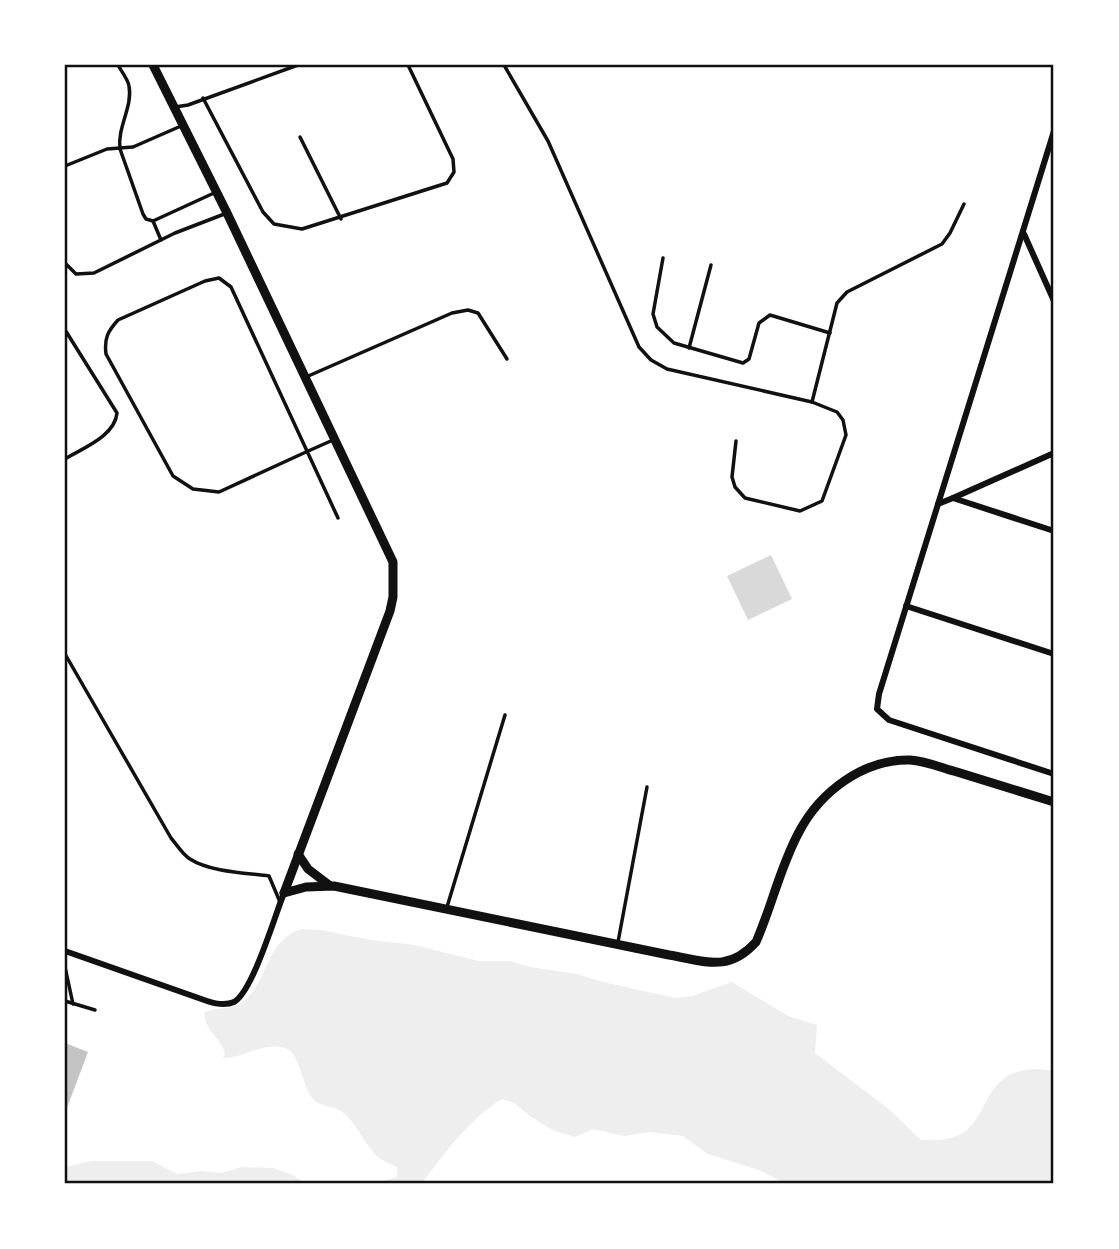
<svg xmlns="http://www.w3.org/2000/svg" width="1119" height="1249" font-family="Montserrat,sans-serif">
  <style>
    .green { fill: #eee }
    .water { fill: #d9d9d9 }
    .building { fill: #c4c4c4 }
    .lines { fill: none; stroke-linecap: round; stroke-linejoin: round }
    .service { stroke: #111; stroke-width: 3.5 }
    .minor { stroke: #111; stroke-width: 6 }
    .secondary { stroke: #111; stroke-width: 9 }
    .neatline { fill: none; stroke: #111; stroke-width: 2.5 }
  </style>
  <rect width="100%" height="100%" fill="#fff"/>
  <!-- green -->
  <g class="green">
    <path d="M301,929l19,1 51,10 43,5 65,16h31l20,6 47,7 26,8 72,16 17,-2 40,-14 56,34 29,9 -2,28 75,57 31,30c13,0 25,1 38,-5 22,-11 24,-36 39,-51 14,-16 38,-17 56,-13v113h-268l-27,-14 -51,-16 -25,-18 -33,-4 -26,4 -31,-7 -18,8 -21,-6 -24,-15 -16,-13 -12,-4c-34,21 -57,54 -81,85h-48l24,-7v-10c-6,-3 -14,-6 -19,-10 -13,-12 -20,-31 -33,-43 -9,-9 -26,-6 -33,-16 -10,-14 -13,-47 -27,-50 -23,-7 -41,11 -63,10l3,-3c-2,-17 -23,-25 -20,-43 12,-5 28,-2 38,-10 26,-21 22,-61 58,-73z"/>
    <polygon points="91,1161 152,1161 177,1174 201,1171 221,1173 242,1167 273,1168 293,1175 306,1184 65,1184 65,1167"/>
  </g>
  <!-- water -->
  <polygon class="water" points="771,555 792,599 748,620 727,576"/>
  <!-- building -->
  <polygon class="building" points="65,1043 88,1052 65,1113"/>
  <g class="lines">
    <!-- service -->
    <g class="service">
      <path d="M118,65c3,6 10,14 11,21 4,21 -12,41 -9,63l23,65 3,5 7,2 8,19"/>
      <polyline points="504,65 548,141 639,347 651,360 667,369 812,402 837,412 843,420 846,435 822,501 800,511 745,498 735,487 732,477 736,441"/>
      <polyline points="203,98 263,212 274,224 302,229 447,183 454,172 453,159 408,65"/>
      <polyline points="175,107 188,105 298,65"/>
      <polyline points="300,137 341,219"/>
      <polyline points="65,166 107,149 133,147 181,126"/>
      <polyline points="153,221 214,193"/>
      <polyline points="663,258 653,314 657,327 674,343 743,363 749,359 759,323 770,315 830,333"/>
      <polyline points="65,263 76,274 94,273 175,233 227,213"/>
      <polyline points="65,330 67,333 65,335"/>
      <polyline points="689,348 711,265"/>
      <polyline points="306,377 452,313 468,310 478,313 507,359"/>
      <polyline points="812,402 837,303 847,292 942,244 950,233 964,204"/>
      <path d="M333,440l-27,12 -87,40 -26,-3 -20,-13 -67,-122c-2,-16 2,-23 12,-34l87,-39 14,-3 12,9 107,231"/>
      <path d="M65,459c18,-11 50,-23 52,-46l-50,-80"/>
      <path d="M65,654l106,184c6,7 12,17 19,21 20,13 56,14 79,17l11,26"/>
      <polyline points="447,907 505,715"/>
      <polyline points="618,942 647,787"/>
      <polyline points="65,967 73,1004"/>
      <polyline points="65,1001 95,1010"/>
    </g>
    <!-- minor -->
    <g class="minor">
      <polyline points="1054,131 879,694 877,709 889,720 1054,774"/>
      <polyline points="1024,234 1054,301"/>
      <polyline points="953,498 1054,453"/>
      <polyline points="938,504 953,498 1054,531"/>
      <polyline points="906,606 1054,654"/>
      <path d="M65,951l142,50c9,3 18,5 27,1 19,-11 41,-87 50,-109"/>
    </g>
    <!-- secondary -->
    <g class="secondary">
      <polyline points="153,65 227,213 393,562 393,597 390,611 284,893"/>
      <polyline points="298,854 308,869 329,885"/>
      <path d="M284,893l22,-6 28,-1 335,69c36,6 59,18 87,-13 16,-36 24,-75 43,-110 21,-40 64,-73 111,-72 16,1 32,8 47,12 32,10 65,20 97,30"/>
    </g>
  </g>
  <!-- border -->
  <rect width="1119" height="1249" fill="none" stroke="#ffffff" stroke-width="133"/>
  <rect x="66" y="66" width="986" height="1116" class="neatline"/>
</svg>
